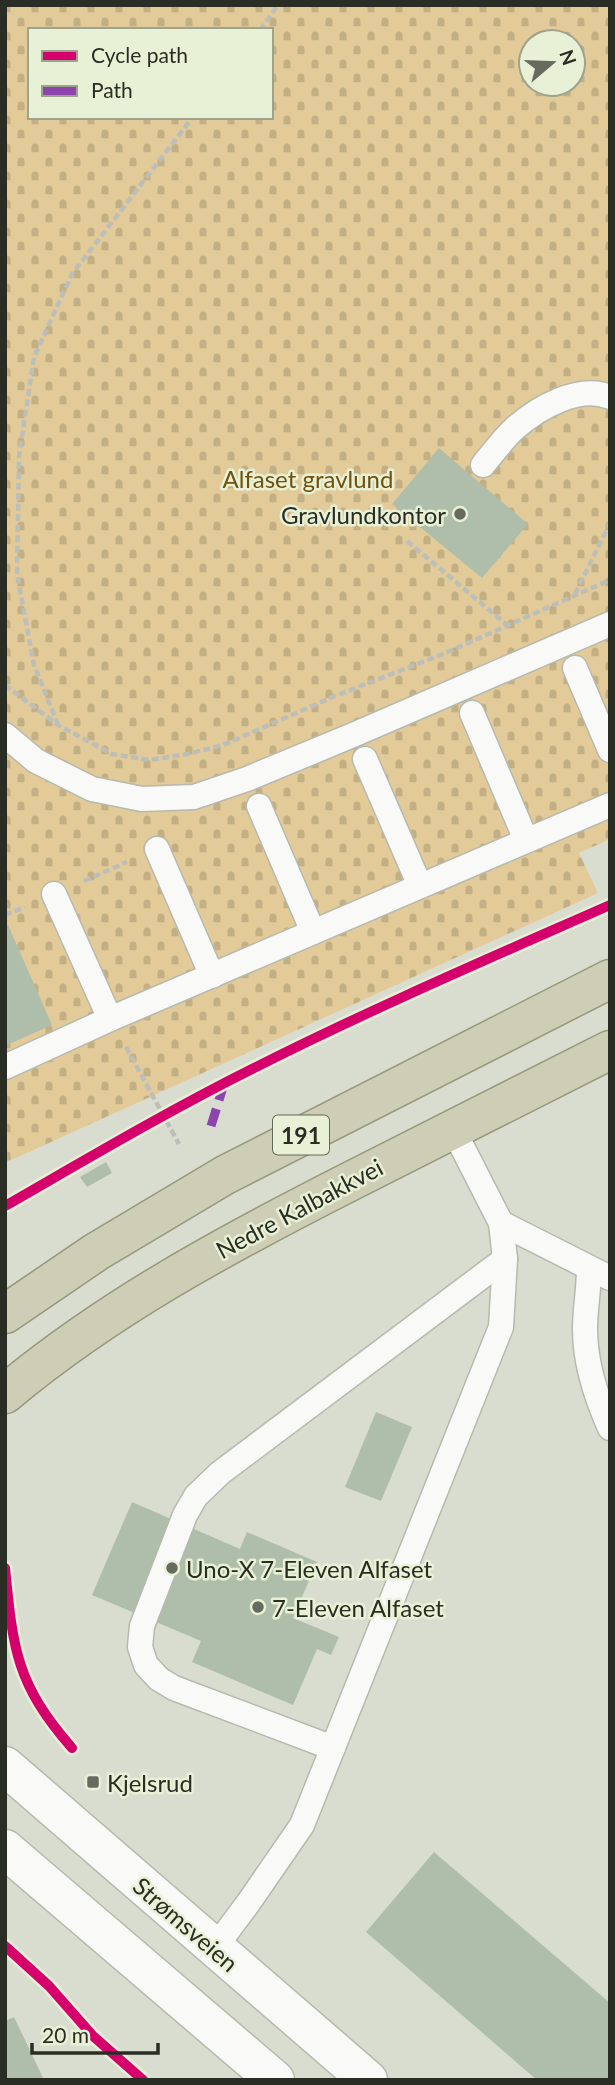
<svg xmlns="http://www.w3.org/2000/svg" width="615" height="2085" font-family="Lato,sans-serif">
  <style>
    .cemetery { fill: url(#cemetery-stones); fill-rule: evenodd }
    .building { fill: #afbeaa }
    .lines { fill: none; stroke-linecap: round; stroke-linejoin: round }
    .lane-casing { stroke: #b6b9ae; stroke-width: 27 }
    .secondary-casing { stroke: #b6b9ae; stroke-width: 41 }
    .highway-casing { stroke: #97977a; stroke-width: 41 }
    .path { stroke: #bcbeb9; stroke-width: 4.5; stroke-dasharray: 7 3.5; stroke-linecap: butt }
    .lane { stroke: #f9faf8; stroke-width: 24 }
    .secondary { stroke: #f9faf8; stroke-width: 38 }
    .highway { stroke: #cecdb6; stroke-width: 38 }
    .quiet { stroke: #8e44ad; stroke-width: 9; stroke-dasharray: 18 9; stroke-linecap: butt }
    .cycleway-casing { stroke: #e8f1d6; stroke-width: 15 }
    .cycleway { stroke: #d6006c; stroke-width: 10 }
    .poi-dot { fill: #676b5f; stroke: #e8f1d6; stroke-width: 2.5 }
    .labels { text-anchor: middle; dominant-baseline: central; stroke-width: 5; stroke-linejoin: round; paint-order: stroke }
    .shield { fill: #e8f1d6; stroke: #626859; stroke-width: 2 }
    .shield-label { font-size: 23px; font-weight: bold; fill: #292d23 }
    .park-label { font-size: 24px; fill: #72510c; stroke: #e8f1d6 }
    .poi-label { font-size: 24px; fill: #292d23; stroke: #e8f1d6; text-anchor: start }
    .street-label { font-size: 24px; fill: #292d23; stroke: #e8f1d6 }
  </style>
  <defs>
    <pattern id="cemetery-stones" width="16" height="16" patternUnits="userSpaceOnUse" patternTransform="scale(1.75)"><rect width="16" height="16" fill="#e3cb99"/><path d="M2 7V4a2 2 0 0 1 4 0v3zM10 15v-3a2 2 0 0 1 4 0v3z" fill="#c3af84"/></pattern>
  </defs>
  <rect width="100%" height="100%" fill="#d9ddcf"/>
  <!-- cemetery -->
  <path class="cemetery" d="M5,5h605v834l-31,14 19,40 -593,270zM30,30h241v87h-241zM531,42h42v42h-42z"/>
  <!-- building -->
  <g class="building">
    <polygon points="439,448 528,524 482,578 392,504"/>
    <polygon points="8,925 52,1025 5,1046 5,927"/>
    <polygon points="106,1162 112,1173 87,1187 80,1177"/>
    <polygon points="376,1412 412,1427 381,1501 345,1487"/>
    <polygon points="132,1502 240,1549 247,1532 317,1562 293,1618 339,1637 331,1655 317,1649 293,1705 192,1662 201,1641 92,1595"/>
    <polygon points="434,1852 610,2003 610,2080 537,2080 366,1932"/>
    <polygon points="14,2017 44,2080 5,2080 5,2021"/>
  </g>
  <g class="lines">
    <defs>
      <g id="lane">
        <path d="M483,465c10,-12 20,-26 32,-37 23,-20 64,-44 95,-31"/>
        <polyline points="575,668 610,750"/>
        <polyline points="472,713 526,840"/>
        <polyline points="5,735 36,761 92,789 142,799 194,797 247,779 353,735 610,624"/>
        <polyline points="365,759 420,886"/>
        <polyline points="259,806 313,932"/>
        <polyline points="157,849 212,976"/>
        <polyline points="54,894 110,1019"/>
        <polyline points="5,1067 110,1019 610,805"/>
        <polyline points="501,1223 610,1278"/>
        <path d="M589,1269c0,20 -4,40 -4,60 0,34 11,68 25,99"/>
        <polyline points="333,1748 174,1688 159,1679 146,1665 140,1647 142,1626 185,1515 196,1496 220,1473 505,1259"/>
        <polyline points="214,1949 249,1902 302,1825 501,1327 505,1259 501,1223 453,1129"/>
      </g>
      <g id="secondary">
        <polyline points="5,1766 368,2080"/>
        <polyline points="5,1849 275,2080"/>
      </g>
      <g id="highway">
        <polyline points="5,1314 96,1252 225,1175 610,979"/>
        <path d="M5,1394c104,-87 224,-151 344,-212 87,-44 174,-88 261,-132"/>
      </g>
    </defs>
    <!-- lane casing -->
    <use href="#lane" class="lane-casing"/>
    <!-- secondary casing -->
    <use href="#secondary" class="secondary-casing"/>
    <!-- highway casing -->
    <use href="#highway" class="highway-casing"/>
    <!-- path -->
    <g class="path">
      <polyline points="260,30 278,5"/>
      <polyline points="407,541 507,625"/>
      <polyline points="575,594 610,523"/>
      <polyline points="5,685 58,725 112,754 149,760 188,754 223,745 335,696 443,654 610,580"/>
      <polyline points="58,725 34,665 17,574 19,457 34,357 72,274 193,117"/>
      <polyline points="84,881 127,862"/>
      <polyline points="5,915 25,907"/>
      <polyline points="126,1047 179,1144"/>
      <path d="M5,1568c8,81 11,116 67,180"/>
    </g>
    <!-- lane -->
    <use href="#lane" class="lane"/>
    <!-- secondary -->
    <use href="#secondary" class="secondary"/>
    <!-- highway -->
    <use href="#highway" class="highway"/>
    <!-- quiet -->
    <polyline class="quiet" points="211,1126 224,1084"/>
    <defs>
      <g id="cycleway">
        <path d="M5,1206c82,-47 163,-95 247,-137 117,-59 238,-111 358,-164"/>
        <path d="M5,1568c8,81 11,116 67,180"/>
        <polyline points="5,1946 49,1986 93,2036 143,2080"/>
      </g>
    </defs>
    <!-- cycleway casing -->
    <use href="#cycleway" class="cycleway-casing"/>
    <!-- cycleway -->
    <use href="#cycleway" class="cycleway"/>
  </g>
  <!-- markers -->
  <g class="poi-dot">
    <circle cx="460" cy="514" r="7"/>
    <circle cx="172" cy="1568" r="7"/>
    <circle cx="258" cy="1607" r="7"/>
    <rect x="86" y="1775" width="14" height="14" rx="3.5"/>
  </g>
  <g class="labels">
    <!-- shield labels -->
    <rect class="shield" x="273" y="1115.5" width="56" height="39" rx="5"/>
    <g class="shield-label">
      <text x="301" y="1135">191</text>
    </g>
    <!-- park labels -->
    <g class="park-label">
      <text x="308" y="478">Alfaset gravlund</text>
    </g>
    <!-- poi labels -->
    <g class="poi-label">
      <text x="446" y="514" text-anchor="end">Gravlundkontor</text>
      <text x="186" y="1568">Uno-X 7-Eleven Alfaset</text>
      <text x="272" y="1607">7-Eleven Alfaset</text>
      <text x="107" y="1782">Kjelsrud</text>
    </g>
    <!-- street labels -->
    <g class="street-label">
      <text transform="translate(299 1208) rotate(-28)">Nedre Kalbakkvei</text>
      <text transform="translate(186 1924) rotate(41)">Strømsveien</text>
    </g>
  </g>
  <!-- border -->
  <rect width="615" height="2085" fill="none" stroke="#292d23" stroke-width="14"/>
  <!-- legend -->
  <rect x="28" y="28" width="245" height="91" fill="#e8f1d6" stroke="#9ca38e" stroke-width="2"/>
  <rect x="42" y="51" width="35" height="10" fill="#d6006c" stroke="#9ca38e" stroke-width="2"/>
  <text x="91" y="63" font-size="21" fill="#292d23">Cycle path</text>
  <rect x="42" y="86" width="35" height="10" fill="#8e44ad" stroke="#9ca38e" stroke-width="2"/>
  <text x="91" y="98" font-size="21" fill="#292d23">Path</text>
  <!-- north arrow -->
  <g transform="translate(552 63) rotate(71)"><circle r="33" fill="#e8f1d6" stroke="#9ca38e" stroke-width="2"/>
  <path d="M0-5L12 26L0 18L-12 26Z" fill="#676b5f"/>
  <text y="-10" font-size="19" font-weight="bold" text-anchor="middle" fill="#292d23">N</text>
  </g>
  <!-- scale -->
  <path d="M32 2043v10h126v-10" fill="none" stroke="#292d23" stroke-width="3.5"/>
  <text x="42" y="2043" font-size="21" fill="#292d23" stroke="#e8f1d6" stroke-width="5" paint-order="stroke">20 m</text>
</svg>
